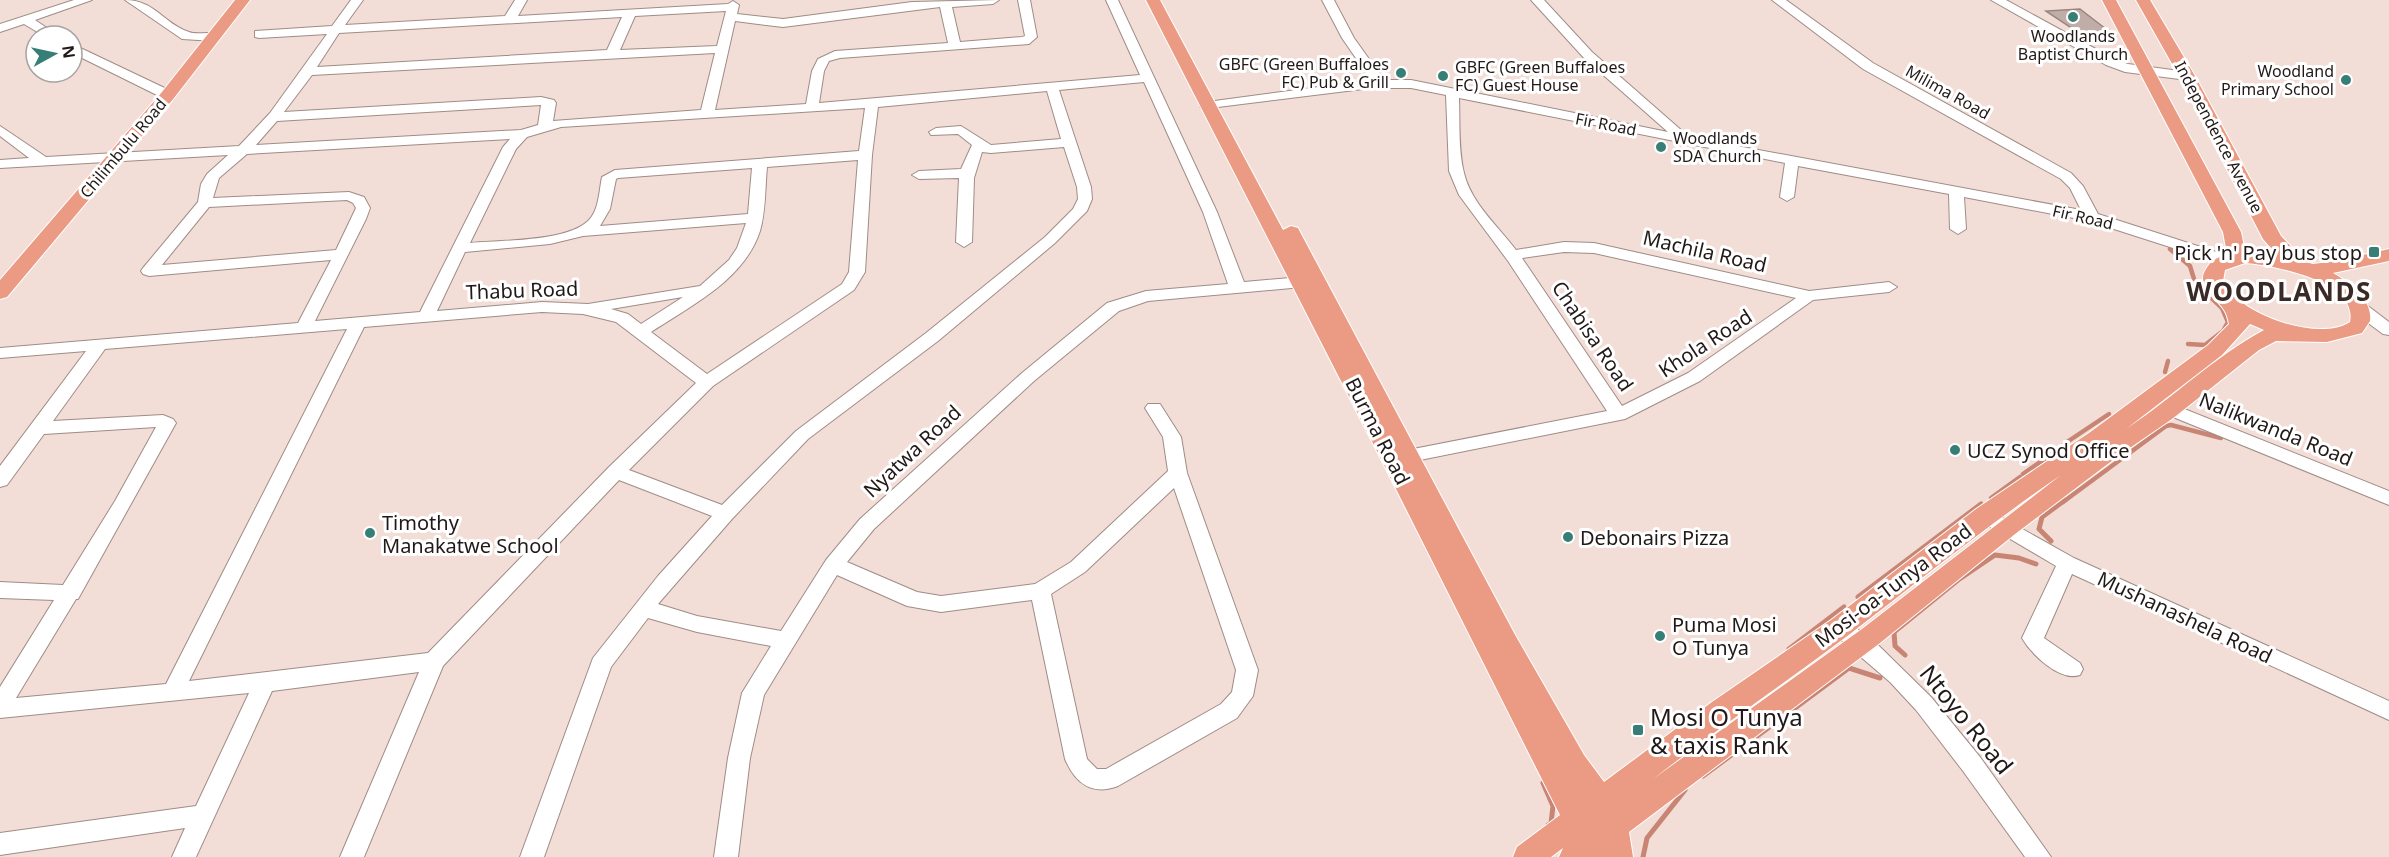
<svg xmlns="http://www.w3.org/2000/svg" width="2389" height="857" font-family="'Noto Sans',sans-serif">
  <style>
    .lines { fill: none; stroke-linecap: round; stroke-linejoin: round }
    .stream-far1 { stroke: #c88573; stroke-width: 4.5 }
    .stream { stroke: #c88573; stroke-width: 5 }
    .building { fill: #c1ada7; stroke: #97847f; stroke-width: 1.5 }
    .minor-casing { stroke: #9f8c86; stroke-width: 2 }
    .major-casing { stroke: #fff; stroke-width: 2 }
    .minor { fill: #fff; fill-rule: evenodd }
    .major { fill: #eb9a83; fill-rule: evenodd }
    .poi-dot { fill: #377e76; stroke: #fff; stroke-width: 2 }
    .labels { text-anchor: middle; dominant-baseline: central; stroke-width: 6; stroke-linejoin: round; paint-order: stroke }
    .far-poi-label { font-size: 16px; fill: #211917; stroke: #fff; text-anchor: end }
    .far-street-label { font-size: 16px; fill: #211917; stroke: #fff }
    .street-label { font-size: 20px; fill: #211917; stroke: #fff }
    .poi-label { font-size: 20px; fill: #211917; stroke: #fff; text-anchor: start }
    .near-poi-label { font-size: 24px; fill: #211917; stroke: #fff; text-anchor: start }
    .near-street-label { font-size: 24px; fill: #211917; stroke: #fff }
    .district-label { font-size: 26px; font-weight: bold; letter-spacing: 1.5px; fill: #3a2a26; stroke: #fff }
  </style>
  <rect width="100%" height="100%" fill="#f3ddd7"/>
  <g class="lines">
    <!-- stream-far1 -->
    <g class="stream-far1">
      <polyline points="2170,249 2190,266 2194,279"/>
      <polyline points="2188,344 2205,345 2223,331 2228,322 2222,308 2201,288"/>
      <polyline points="2165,372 2168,361"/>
      <polyline points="2064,444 2109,414"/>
      <polyline points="2023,474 2057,450"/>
      <polyline points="1991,498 2020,477"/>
      <polyline points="2063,502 2166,426 2171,425 2221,438"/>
    </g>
    <!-- stream -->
    <g class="stream">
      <polyline points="2051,541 2039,529 2042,517 2065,500"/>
      <polyline points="1858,597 1981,504"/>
      <polyline points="1789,649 1844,607"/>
      <polyline points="1905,655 1895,646 1894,632 1958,580 1995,555 2019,558 2036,564"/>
      <polyline points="1703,776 1849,668 1880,678"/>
      <polyline points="1543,783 1553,806 1551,823 1548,825"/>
      <polyline points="1643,857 1647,838 1685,790"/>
    </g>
  </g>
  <!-- building -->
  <polygon class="building" points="2080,9 2115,36 2085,37 2046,11"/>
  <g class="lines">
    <defs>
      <g id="minor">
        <polygon points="74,0 92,0 35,20 59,36 44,36 24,24 0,32 0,24"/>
        <path d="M125,0c30,0 39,24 64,32 10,4 23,-3 32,5l-6,4 -33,-2z"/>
        <path d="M351,0h12l-18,25 160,-9 10,-16h12l-9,16 210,-12 5,-3 6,4 -2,9 46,5 129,-17 87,-2 -6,4 -41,3 8,35 62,-5 3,-1 -7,-36h12l7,37 -8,7 -189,14 -11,3 -5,10 -5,32 321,-28 -34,-75h12l99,212 27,70 69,-6 8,5 -8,5 -165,15 -29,10 -85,70 -160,148 -27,33 70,30 24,4 94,-12 36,-22 97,-91 -5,-34 -18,-29 3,-4h12l21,33 6,36 71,197 -5,26 -16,22 -119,68c-26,10 -43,-3 -53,-27l-33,-159 -91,12 -34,-6 -70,-31 -73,120 -14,63 -12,99h-24l14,-99 14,-65 29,-47 -74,-14 -49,-14 -37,49 -67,190h-24l73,-199 65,-82 54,-60 -93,-36 -176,186 -79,191h-24l79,-185 -147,19 -76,166h-24l13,-29 -185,27v-22l196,-27 53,-113 -249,25v-31l54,-87 -54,-2v-16l63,3 52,-84 41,-74 -112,7 -37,51 -7,2v-21l86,-115 -86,7v-10l298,-25 33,-63 -182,16 -6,-2 -2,-3 2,-3 55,-66 3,-18 6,-10 21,-19 -228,13v-8l29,-2 -29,-22v-10l46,31 193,-11 31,-33 57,-79 -68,4 -4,-1v-6l77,-5zM940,7l8,36 -113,8 -17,8 -6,12 -6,33 -91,6 20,-89 48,6zM726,11l-9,35 -97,4 15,-34zM622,17l-15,33 -290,17 22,-34zM715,53l-14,57 -148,11 3,-18 -2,-3 -13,-3 -257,15 28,-37zM1144,82l59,130 25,72 -82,7 -39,12 -85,70 -162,146 -34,41 -45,71 -84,-15 -39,-12 74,-85 76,-80 130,-98 117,-98 32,-32 5,-12 -1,-12 -32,-97zM1047,91l14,48 -70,6 -30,-19 -25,2 -7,4 2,3 27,-1 14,11 -11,24 -42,2 -7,4 7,4 40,-1 -3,64 8,5 8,-5 2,-64 8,-26 9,1 73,-6 13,40 1,12 -5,10 -28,28 -119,96 -130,98 -74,74 -93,-35 84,-84 141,-96 11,-18 7,-117 6,-48zM541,105l-3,20 -17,5 -265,15 21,-24zM865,108l-6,43 -244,19 -13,7c-3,14 -3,34 -14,44 -22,21 -88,19 -118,22l46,-94 11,-12 34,-10zM510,139l-7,8 -83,165 -105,9 51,-102 4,-11 -6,-11 -15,-5 -136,6 6,-20 28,-24zM858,160l-9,112 -7,12 -135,90 -56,-42c41,-27 93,-52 109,-101 6,-21 5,-43 7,-64zM752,168l-4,46 -148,12 10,-17 6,-30 2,-1zM347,200l6,3 3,5 -20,42 -174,15 47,-58zM746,223l-9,25 -8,12 -29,26 -112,18 -46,-2 -105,9 28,-59 85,-8 33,-8zM683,297l-42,27 -13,-10 -17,-5zM542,312l41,2 33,8 80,61 -87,84 -181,186 -239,28 175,-354zM347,329l-181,355 -150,14 60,-99h2l98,-176 -3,-4 -10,-4 -110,6 52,-72zM1174,488l62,182 -4,22 -11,12 -115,65h-9l-10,-10 -36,-165 34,-22z"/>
        <path d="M1322,0h12l20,38 30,42h27l257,52 -84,-74 -53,-58h13l48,52 97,85 392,73 -11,-22 -9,-9 -198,-110 -91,-69h14l87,63 198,110 12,13 15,28 134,43 2,3 -8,5 -137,-44 -125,-24 2,32 -8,5 -8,-5 -1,-35 -151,-28 -4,31 -7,4 -7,-4 5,-34 -326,-65c1,23 -1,52 5,75 7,30 34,53 52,77l48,-8 30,1 215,48 80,-9 8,5 -8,5 -76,8 -113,81 -75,38 -215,43 -7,-1 -2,-5 2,-5 204,-40 -99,-150 -49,-66 -10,-24 -3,-76 -35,-7h-40l-169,21 -2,-3 2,-3 5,-1 164,-22 -29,-42zM1564,252l30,1 202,45 -108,75 -66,33 -100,-148z"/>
        <polygon points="1991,0 2006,0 2114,59 2128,64 2187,72 2193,76 2187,80 2125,72 2106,65"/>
        <polygon points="72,44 173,92 175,95 173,98 163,98 72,53"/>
        <polygon points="2358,302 2364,303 2389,322 2389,335 2383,334 2352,311 2350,307"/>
        <polygon points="2147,394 2389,491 2389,505 2141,404 2138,400 2141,396"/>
        <path d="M1985,508l89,50 315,143v19l-317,-146 -28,64 36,25 3,6 -3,6c-20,7 -49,-21 -58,-37l34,-72 -78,-46 -3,-5 3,-5z"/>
        <polygon points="1840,619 1847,621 1877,644 1931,697 1980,757 2051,857 2025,857 1963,771 1916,710 1890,682 1833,633 1830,627 1833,621"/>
      </g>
      <g id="major">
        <polygon points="235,0 250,0 174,98 7,297 0,299 0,280 162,92"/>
        <path d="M1146,0h14l123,230 8,-4 7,2 2,4 214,401 70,122 20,27 108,-80 119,-82 145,-111 113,-76 119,-88 21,-21c-1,-4 -2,-10 -5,-14 -7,-12 -29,-24 -18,-41 5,-8 10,-11 19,-14l1,-7 -3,-16 -121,-232h14l125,232 4,19 32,4 -14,-16 -84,-163 -43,-76h14l45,76 86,160 25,26 7,2 24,-3 52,-12v12l-56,12c17,10 40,27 37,48l-8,12 -35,9 -51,-1 -17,9 -87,69 -51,35 -106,80 -135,109 -251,189 4,25h-74l4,-9 -12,9h-38l4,-10 43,-32 -177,-352zM2245,263c27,2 114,18 105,59 -32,21 -112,-8 -127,-41l2,-11zM2250,324l14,6c-50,27 -91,68 -138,99l96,-74zM2061,475l-199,154 -209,150c64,-50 132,-96 197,-145 70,-54 138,-109 211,-159z"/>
      </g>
    </defs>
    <!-- minor casing -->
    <use href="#minor" class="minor-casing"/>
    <!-- major casing -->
    <use href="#major" class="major-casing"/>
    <!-- minor -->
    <use href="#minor" class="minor"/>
    <!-- major -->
    <use href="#major" class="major"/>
  </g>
  <!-- markers -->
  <g class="poi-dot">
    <circle cx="2073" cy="17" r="6"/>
    <circle cx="1401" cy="73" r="6"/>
    <circle cx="1443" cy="76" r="6"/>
    <circle cx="2346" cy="80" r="6"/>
    <circle cx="1661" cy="147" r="6"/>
    <rect x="2368" y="246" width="12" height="12" rx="3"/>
    <circle cx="1955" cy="450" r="6"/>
    <circle cx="370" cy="533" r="6"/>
    <circle cx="1568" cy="537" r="6"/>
    <circle cx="1660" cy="636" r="6"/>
    <rect x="1632" y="724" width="12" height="12" rx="3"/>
  </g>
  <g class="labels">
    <!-- far-poi labels -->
    <g class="far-poi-label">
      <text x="2073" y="36" text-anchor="middle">Woodlands<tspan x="2073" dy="18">Baptist Church</tspan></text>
      <text x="1389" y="64">GBFC (Green Buffaloes<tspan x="1389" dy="18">FC) Pub &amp; Grill</tspan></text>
      <text x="1455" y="67" text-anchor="start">GBFC (Green Buffaloes<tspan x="1455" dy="18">FC) Guest House</tspan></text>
      <text x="2334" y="71">Woodland<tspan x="2334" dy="18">Primary School</tspan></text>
      <text x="1673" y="138" text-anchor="start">Woodlands<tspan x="1673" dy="18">SDA Church</tspan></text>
    </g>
    <!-- far-street labels -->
    <g class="far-street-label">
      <text transform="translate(1948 92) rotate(29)">Milima Road</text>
      <text transform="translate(1606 124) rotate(11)">Fir Road</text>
      <text transform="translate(2219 137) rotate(62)">Independence Avenue</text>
      <text transform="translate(123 148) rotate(-50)">Chilimbulu Road</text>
      <text transform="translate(2083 217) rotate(13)">Fir Road</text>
    </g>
    <!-- street labels -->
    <g class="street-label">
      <text transform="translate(1705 251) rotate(13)">Machila Road</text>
      <text transform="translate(522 290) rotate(-2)">Thabu Road</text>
      <text transform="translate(1593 336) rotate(56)">Chabisa Road</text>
      <text transform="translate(1705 343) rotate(-33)">Khola Road</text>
      <text transform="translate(2276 429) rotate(22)">Nalikwanda Road</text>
      <text transform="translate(1378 431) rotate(63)">Burma Road</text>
      <text transform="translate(912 451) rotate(-43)">Nyatwa Road</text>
      <text transform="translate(1893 585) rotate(-37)">Mosi-oa-Tunya Road</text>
      <text transform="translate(2185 617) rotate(25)">Mushanashela Road</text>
    </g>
    <!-- poi labels -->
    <g class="poi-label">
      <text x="2362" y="252" text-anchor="end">Pick 'n' Pay bus stop</text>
      <text x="1967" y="450">UCZ Synod Office</text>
      <text x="382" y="522">Timothy<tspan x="382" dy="23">Manakatwe School</tspan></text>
      <text x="1580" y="537">Debonairs Pizza</text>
      <text x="1672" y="624">Puma Mosi<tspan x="1672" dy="23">O Tunya</tspan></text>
    </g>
    <!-- near-poi labels -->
    <g class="near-poi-label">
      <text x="1650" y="716">Mosi O Tunya<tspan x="1650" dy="28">&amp; taxis Rank</tspan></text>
    </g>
    <!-- near-street labels -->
    <g class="near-street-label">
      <text transform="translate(1967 719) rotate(51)">Ntoyo Road</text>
    </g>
    <!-- district labels -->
    <g class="district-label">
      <text x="2279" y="291">WOODLANDS</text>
    </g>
  </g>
  <!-- north arrow -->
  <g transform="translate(54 54) rotate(82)"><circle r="28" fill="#ffffff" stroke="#a6a3a2" stroke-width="1.5"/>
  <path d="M0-4.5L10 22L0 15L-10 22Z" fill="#377e76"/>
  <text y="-9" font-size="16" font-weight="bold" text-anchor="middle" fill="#211917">N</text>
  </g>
</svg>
